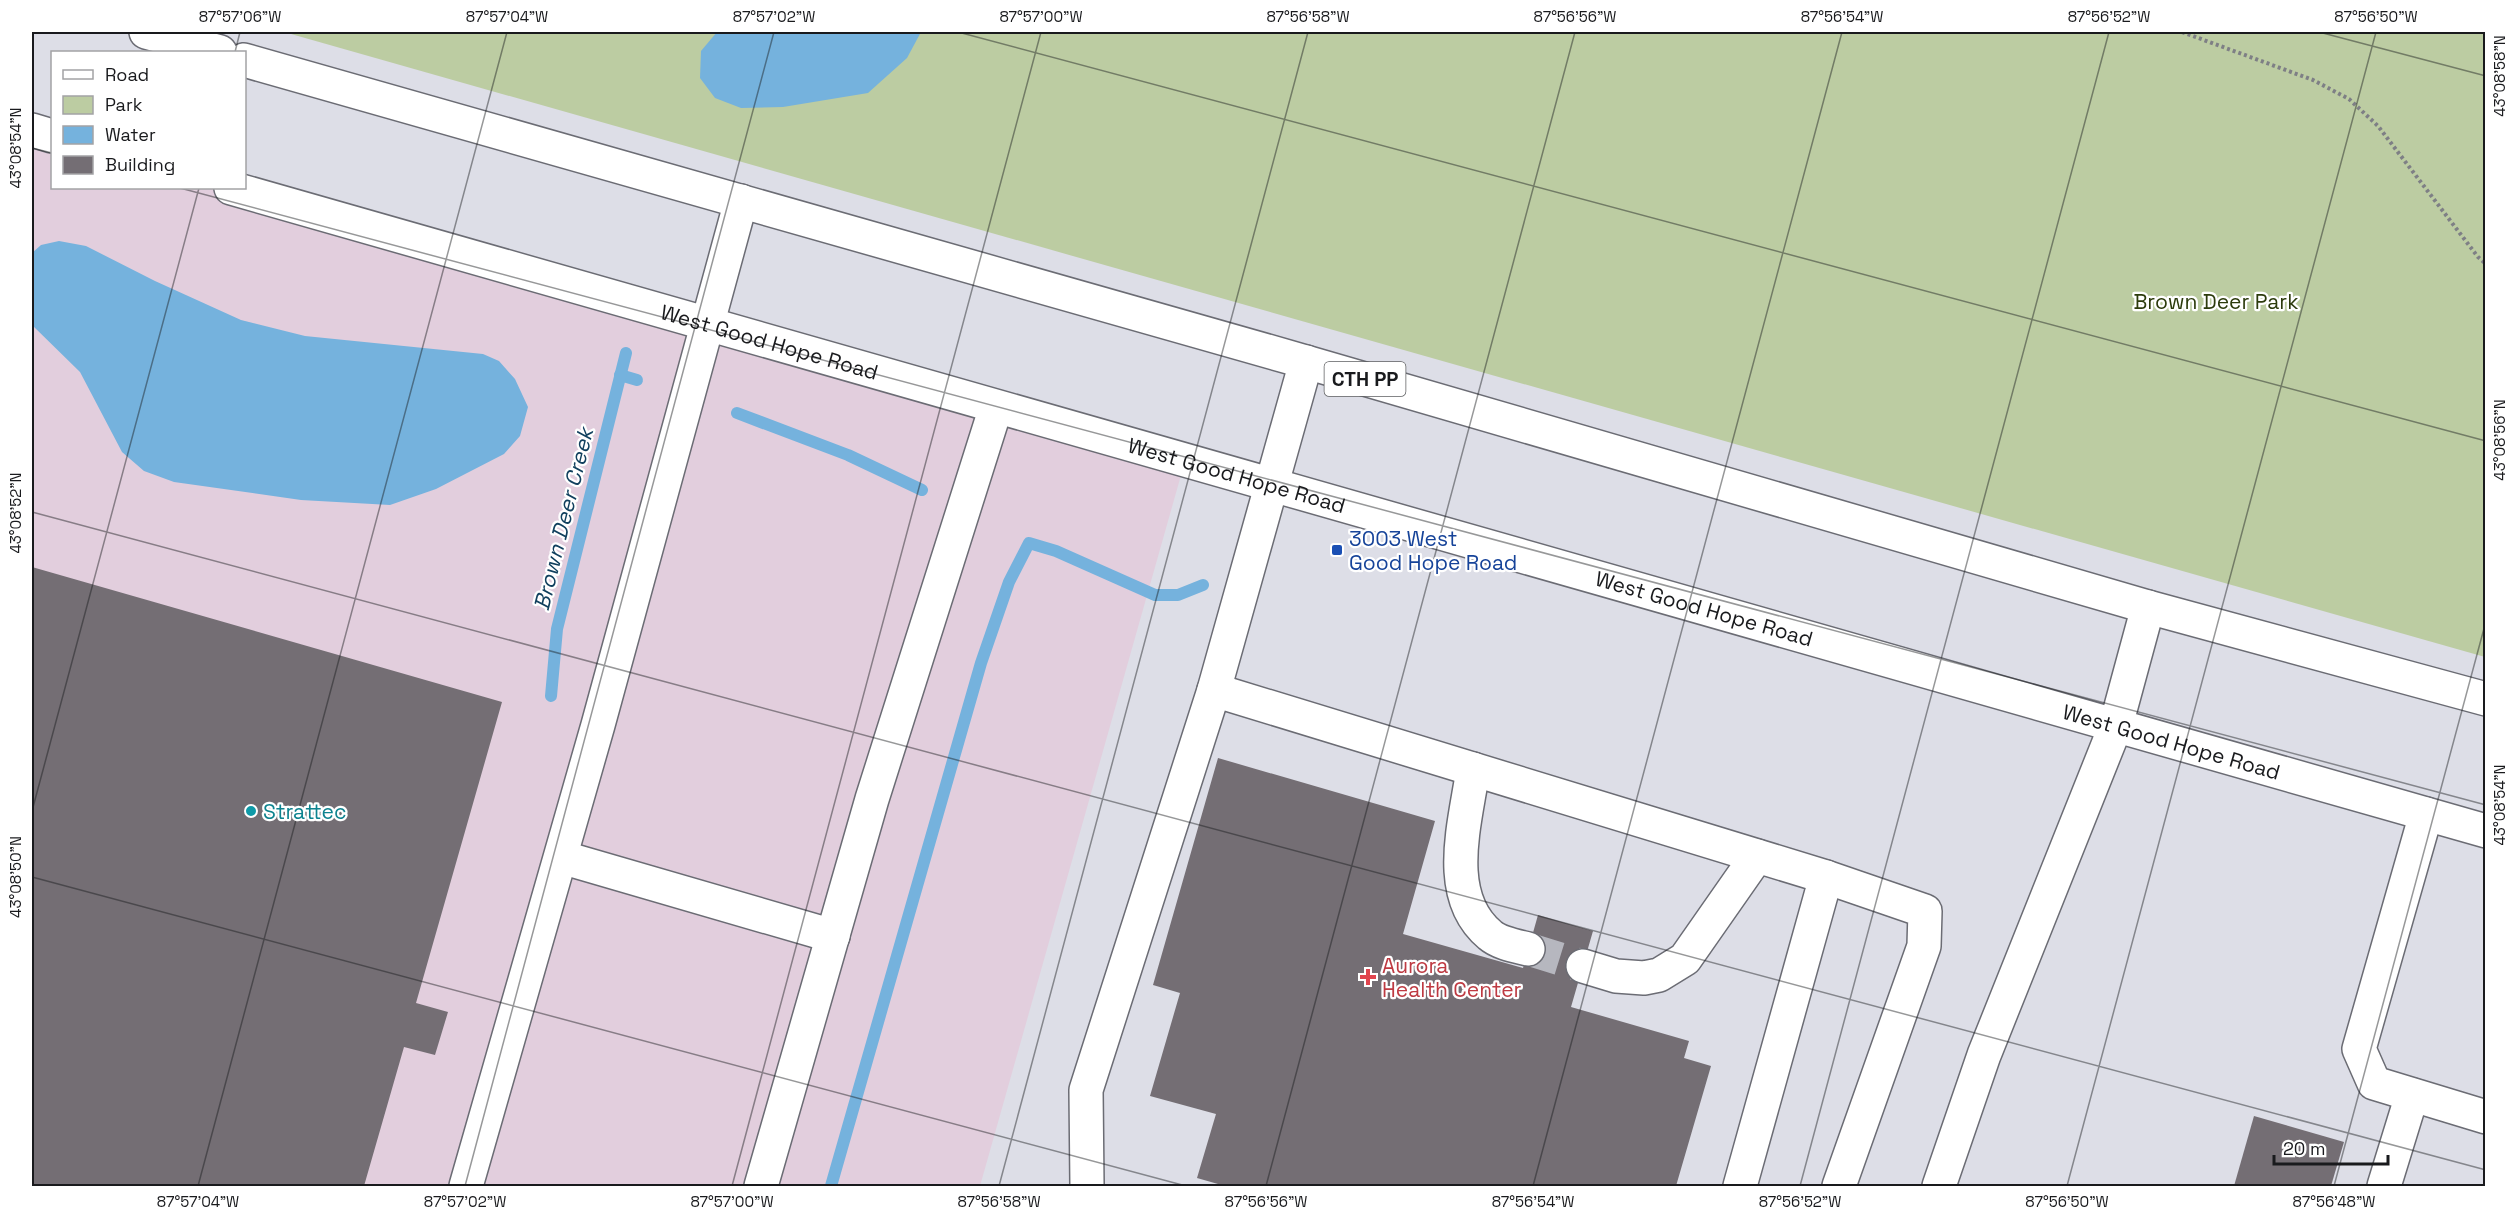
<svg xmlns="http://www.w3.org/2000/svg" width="2517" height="1218" font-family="'Space Grotesk',sans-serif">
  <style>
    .industrial { fill: #e2cedd }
    .green { fill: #bccca2 }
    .water { fill: #75b2dd }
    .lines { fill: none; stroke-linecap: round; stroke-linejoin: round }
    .stream { stroke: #75b2dd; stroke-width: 12 }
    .building { fill: #746e74 }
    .minor-tunnel { stroke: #b6b7bf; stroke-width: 33; stroke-dasharray: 33 16; stroke-linecap: butt }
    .minor-casing { stroke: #6b6c74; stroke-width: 36 }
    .major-casing { stroke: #6b6c74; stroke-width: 36 }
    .path { stroke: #7e7f85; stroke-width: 4; stroke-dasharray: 3 3; stroke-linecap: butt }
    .minor { stroke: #fff; stroke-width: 33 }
    .major { stroke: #fff; stroke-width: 33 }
    .ticks { fill: none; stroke: #191a1d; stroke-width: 1.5; stroke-opacity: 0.45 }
    .transit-dot { fill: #1a4fb4; stroke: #fff; stroke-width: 2 }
    .culture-dot { fill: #0f9aa8; stroke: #fff; stroke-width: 2 }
    .health-dot { fill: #e0444e; stroke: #fff; stroke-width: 2 }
    .labels { text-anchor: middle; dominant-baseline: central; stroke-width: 4.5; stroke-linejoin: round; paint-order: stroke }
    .shield { fill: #fff; stroke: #5e5f61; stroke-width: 1.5 }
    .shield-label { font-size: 20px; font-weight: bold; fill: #191a1d }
    .park-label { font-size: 21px; fill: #2c3b0c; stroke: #fff }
    .street-label { font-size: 21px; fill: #191a1d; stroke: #fff }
    .transit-label { font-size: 21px; fill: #164399; stroke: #fff; text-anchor: start }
    .culture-label { font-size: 21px; fill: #0d838f; stroke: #fff; text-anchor: start }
    .health-label { font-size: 21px; fill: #be3a42; stroke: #fff; text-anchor: start }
    .water-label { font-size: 22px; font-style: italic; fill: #11405e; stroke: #fff }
    .neatline { fill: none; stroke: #191a1d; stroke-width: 2 }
    .ticks-label { font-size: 15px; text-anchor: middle; fill: #191a1d }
  </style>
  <rect width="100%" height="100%" fill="#dddee7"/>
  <!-- industrial -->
  <polygon class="industrial" points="32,130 52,136 52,188 231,188 1185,461 980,1186 32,1186"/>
  <!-- green -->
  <polygon class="green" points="284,32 2485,32 2485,657"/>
  <!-- water -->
  <g class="water">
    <polygon points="717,32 921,32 907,58 868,93 783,107 741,108 715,98 700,78 701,51"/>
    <polygon points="59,241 86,246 155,281 241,320 305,336 483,354 499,361 515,379 528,407 520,436 504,454 436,489 390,505 301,500 174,482 144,471 122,452 80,372 32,325 32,253 41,245"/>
  </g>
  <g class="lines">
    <!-- stream -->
    <g class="stream">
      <polyline points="620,375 637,380"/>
      <polyline points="737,413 848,455 922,490"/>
      <polyline points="551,696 557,629 626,353"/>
      <polyline points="831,1186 981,663 1009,582 1029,543 1056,551 1155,595 1178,595 1203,585"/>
    </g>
  </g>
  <!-- building -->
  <g class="building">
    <polygon points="32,567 502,702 416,1003 448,1012 435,1055 404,1047 364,1186 32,1186"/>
    <polygon points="1218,758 1435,821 1403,934 1523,968 1538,915 1593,931 1571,1007 1689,1041 1684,1058 1711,1066 1676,1186 1225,1186 1197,1178 1216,1114 1150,1096 1180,993 1153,985"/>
    <polygon points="2254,1116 2344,1142 2331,1186 2234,1186"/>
  </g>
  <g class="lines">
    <!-- minor-tunnel -->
    <polyline class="minor-tunnel" points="1528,949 1583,966"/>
    <defs>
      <g id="minor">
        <polyline points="1214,690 1826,877 1925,911 1924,946 1839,1186"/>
        <path d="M1473,769c-7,52 -31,126 17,166 9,8 26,11 38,14"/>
        <polyline points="2426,814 2359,1049 2374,1083 2486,1117"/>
        <polyline points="561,857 833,936"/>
        <polyline points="1583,966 1616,976 1644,978 1659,975 1685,959 1757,856"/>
        <polyline points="466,1186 598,725 741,201"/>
        <polyline points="761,1186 872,799 996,407"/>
        <polyline points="1087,1186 1086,1090 1214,690 1306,362"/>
        <polyline points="1740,1186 1826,877"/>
        <polyline points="1939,1186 1984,1055 2116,725 2148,607"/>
        <polyline points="2384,1186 2412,1095"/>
      </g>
      <g id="major">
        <polyline points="146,32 220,52"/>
        <polyline points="244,60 1306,362 2148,607 2486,699"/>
        <polyline points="32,130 52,136"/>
        <path id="s1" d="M231,188l2255,643"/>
      </g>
    </defs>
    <!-- minor casing -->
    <use href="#minor" class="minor-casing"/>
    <!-- major casing -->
    <use href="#major" class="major-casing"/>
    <!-- path -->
    <polyline class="path" points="2182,32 2313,80 2349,99 2378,126 2478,257 2486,264"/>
    <!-- minor -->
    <use href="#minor" class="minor"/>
    <!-- major -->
    <use href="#major" class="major"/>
  </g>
  <!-- ticks -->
  <path class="ticks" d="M958,32l1528,409M2319,32l167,44M235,52l5,-20M32,148l20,5M180,188l2306,617M32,512l2454,658M32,811l167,-623M32,877l1154,309M198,1186l309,-1154M465,1186l309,-1154M732,1186l309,-1154M999,1186l309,-1154M1266,1186l309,-1154M1533,1186l309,-1154M1800,1186l309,-1154M2067,1186l309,-1154M2334,1186l152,-565"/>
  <!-- markers -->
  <rect class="transit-dot" x="1331" y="544" width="12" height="12" rx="3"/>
  <circle class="culture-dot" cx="251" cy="811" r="6"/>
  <path class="health-dot" d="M1365 968h6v6h6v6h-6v6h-6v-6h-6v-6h6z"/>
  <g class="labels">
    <!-- shield labels -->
    <rect class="shield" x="1324.5" y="362" width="81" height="34" rx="4.5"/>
    <g class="shield-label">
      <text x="1365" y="379">CTH PP</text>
    </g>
    <!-- park labels -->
    <g class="park-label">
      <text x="2216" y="301">Brown Deer Park</text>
    </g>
    <!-- street labels -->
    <g class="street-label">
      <text stroke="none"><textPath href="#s1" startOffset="560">West Good Hope Road</textPath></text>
      <text stroke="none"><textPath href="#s1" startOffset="1046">West Good Hope Road</textPath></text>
      <text stroke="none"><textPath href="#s1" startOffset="1532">West Good Hope Road</textPath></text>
      <text stroke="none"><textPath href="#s1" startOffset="2018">West Good Hope Road</textPath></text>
    </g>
    <!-- transit labels -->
    <g class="transit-label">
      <text x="1349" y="538">3003 West<tspan x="1349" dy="24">Good Hope Road</tspan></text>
    </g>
    <!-- culture labels -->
    <g class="culture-label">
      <text x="263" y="811">Strattec</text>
    </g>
    <!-- health labels -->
    <g class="health-label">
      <text x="1382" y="965">Aurora<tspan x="1382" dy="24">Health Center</tspan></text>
    </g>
    <!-- water labels -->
    <g class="water-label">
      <text transform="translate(563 519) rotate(-76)">Brown Deer Creek</text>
    </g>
  </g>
  <!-- border -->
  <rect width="2517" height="1218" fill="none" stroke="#ffffff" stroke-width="66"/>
  <!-- legend -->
  <rect x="51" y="51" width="195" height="138" fill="#ffffff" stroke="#a3a3a5" stroke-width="1.5"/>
  <rect x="63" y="70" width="30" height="9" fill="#ffffff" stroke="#a3a3a5" stroke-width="1.5"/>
  <text x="105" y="81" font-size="18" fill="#191a1d">Road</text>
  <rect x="63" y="96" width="30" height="18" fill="#bccca2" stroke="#a3a3a5" stroke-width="1.5"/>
  <text x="105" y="111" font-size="18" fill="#191a1d">Park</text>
  <rect x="63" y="126" width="30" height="18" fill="#75b2dd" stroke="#a3a3a5" stroke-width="1.5"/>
  <text x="105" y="141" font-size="18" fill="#191a1d">Water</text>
  <rect x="63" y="156" width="30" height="18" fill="#746e74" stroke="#a3a3a5" stroke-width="1.5"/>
  <text x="105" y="171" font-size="18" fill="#191a1d">Building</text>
  <!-- scale -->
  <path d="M2274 1155v9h114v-9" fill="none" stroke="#191a1d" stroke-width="3"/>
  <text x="2283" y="1155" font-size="18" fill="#191a1d" stroke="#ffffff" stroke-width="4.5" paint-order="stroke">20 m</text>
  <rect x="33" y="33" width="2451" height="1152" class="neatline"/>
  <g class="ticks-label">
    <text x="240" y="22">87°57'06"W</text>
    <text x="507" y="22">87°57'04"W</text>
    <text x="774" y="22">87°57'02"W</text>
    <text x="1041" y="22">87°57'00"W</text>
    <text x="1308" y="22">87°56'58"W</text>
    <text x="1575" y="22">87°56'56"W</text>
    <text x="1842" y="22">87°56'54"W</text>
    <text x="2109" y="22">87°56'52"W</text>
    <text x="2376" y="22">87°56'50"W</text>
    <text transform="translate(2500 76) rotate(-90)" y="5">43°08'58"N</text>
    <text transform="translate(16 148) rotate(-90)" y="5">43°08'54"N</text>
    <text transform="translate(2500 440) rotate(-90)" y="5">43°08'56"N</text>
    <text transform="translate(16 513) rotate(-90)" y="5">43°08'52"N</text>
    <text transform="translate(2500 805) rotate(-90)" y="5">43°08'54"N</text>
    <text transform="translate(16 877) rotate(-90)" y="5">43°08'50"N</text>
    <text x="198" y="1207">87°57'04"W</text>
    <text x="465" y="1207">87°57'02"W</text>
    <text x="732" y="1207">87°57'00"W</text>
    <text x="999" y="1207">87°56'58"W</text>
    <text x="1266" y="1207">87°56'56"W</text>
    <text x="1533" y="1207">87°56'54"W</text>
    <text x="1800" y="1207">87°56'52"W</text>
    <text x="2067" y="1207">87°56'50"W</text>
    <text x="2334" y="1207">87°56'48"W</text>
  </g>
</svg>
